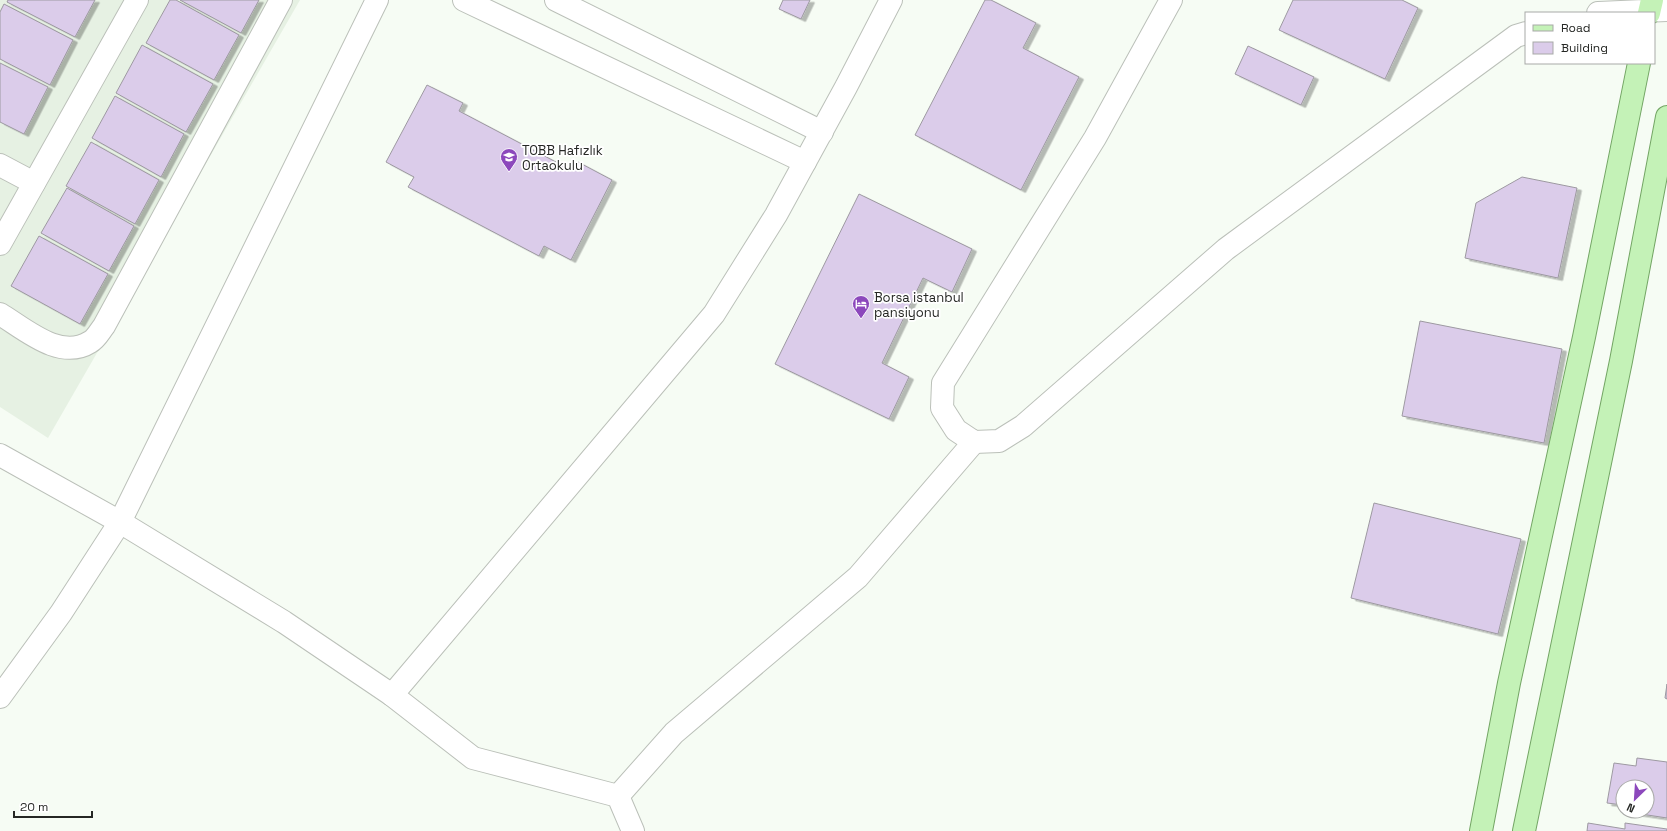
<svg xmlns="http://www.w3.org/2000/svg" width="1667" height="831" font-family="'Space Grotesk',sans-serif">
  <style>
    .built { fill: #e6f1e3 }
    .building { fill: #dbccea; stroke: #9d99a1; filter: url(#shadow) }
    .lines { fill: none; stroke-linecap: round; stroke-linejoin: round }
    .minor-casing { stroke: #bbc0b9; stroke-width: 24 }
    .major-casing { stroke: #73a564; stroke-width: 24 }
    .minor { stroke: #fff; stroke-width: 22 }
    .major { stroke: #c4f2b7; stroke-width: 22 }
    .labels { text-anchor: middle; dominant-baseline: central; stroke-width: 3.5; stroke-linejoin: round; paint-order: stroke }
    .poi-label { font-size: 13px; fill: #252724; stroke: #fff; text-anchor: start }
  </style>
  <defs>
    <filter id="shadow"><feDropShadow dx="4.5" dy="2.5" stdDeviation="0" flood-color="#0004"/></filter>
  </defs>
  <rect width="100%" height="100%" fill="#f6fcf4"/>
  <!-- built -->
  <polygon class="built" points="0,0 300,0 48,438 0,407"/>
  <!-- building -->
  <g class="building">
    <polygon points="8,0 95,0 75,37 7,2"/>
    <polygon points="170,0 176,0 239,35 214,80 146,43"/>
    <polygon points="180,0 259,0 241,33"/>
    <polygon points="783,0 810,0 801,19 779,9"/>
    <polygon points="985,0 991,0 1036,23 1023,48 1079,77 1021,190 915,135"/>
    <polygon points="1293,0 1402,0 1418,8 1385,79 1279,30"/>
    <polygon points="4,4 73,40 50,85 0,59 0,12"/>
    <polygon points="142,45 213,84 186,132 116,93"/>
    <polygon points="1248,46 1314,77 1301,105 1235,74"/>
    <polygon points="0,63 48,87 24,134 0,122"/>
    <polygon points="427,85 463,103 459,111 573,171 578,162 612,180 571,260 544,246 539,256 408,187 414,177 386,162"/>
    <polygon points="115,96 184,134 161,177 92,138"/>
    <polygon points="91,142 159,180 135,224 66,186"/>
    <polygon points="1522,177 1577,188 1558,278 1465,258 1476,203"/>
    <polygon points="67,188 134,226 109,271 41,233"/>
    <polygon points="859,194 972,249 952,292 923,278 882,363 909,377 889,419 775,364"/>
    <polygon points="39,236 108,274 80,324 11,286"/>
    <polygon points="1420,321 1562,349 1544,443 1402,416"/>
    <polygon points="1374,503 1521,539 1498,634 1351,598"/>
    <polygon points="1667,684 1667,699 1665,698"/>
    <polygon points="1637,758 1667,762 1667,818 1628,812 1629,811 1647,811 1647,787 1623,787 1623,805 1607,803 1614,763 1636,766"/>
    <polygon points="1588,823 1625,829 1625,823 1667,829 1667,831 1587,831"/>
  </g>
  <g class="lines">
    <defs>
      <g id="minor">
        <polyline points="464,0 805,162"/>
        <polyline points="556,0 822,132"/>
        <polyline points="1171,0 1095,138 943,383 942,408 956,430 974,442 999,441 1023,426 1226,249 1516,36 1526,33"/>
        <polyline points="1598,13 1667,10"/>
        <polyline points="0,165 34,183"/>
        <polyline points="0,244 137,0"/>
        <path d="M0,314c25,15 60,47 90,28 6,-3 10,-11 14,-16l177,-326"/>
        <polyline points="0,455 120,522 284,622 392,695 473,758 618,796 633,831"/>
        <polyline points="392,695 714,314 776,215 846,87 891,0"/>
        <polyline points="0,697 61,613 120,522 377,0"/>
        <polyline points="618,796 674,733 858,577 974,442"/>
      </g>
      <g id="major">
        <polyline points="1649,13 1652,0"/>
        <polyline points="1481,831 1509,683 1584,337 1639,63"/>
        <polyline points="1524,831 1621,361 1667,117"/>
      </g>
    </defs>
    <!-- minor casing -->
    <use href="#minor" class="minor-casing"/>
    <!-- major casing -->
    <use href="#major" class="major-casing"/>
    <!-- minor -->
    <use href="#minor" class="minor"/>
    <!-- major -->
    <use href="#major" class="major"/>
  </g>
  <!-- icons -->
  <defs>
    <symbol id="school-pin" viewBox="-11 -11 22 30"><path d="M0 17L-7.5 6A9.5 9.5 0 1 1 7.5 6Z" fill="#8c48bc" stroke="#fff"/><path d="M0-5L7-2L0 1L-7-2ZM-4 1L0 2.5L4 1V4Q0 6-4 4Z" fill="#fff"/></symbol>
    <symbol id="hotel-pin" viewBox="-11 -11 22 30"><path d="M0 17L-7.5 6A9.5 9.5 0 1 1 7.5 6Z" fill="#8c48bc" stroke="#fff"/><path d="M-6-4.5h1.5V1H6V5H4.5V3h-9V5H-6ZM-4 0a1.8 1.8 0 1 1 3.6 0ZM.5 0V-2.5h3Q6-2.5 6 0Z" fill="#fff"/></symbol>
  </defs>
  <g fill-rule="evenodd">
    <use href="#school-pin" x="499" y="147" width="20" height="27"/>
    <use href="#hotel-pin" x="851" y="294" width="20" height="27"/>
  </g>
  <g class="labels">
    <!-- poi labels -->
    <g class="poi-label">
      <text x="522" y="150">TOBB Hafızlık<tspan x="522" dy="15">Ortaokulu</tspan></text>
      <text x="874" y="297">Borsa istanbul<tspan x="874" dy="15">pansiyonu</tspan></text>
    </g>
  </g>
  <!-- legend -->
  <rect x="1525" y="12" width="130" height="52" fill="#ffffff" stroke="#a8a9a7"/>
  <rect x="1533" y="25" width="20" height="6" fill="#c4f2b7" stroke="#a8a9a7"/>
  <text x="1561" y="32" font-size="12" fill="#252724">Road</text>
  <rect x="1533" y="42" width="20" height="12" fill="#dbccea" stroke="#a8a9a7"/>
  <text x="1561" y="52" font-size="12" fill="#252724">Building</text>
  <!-- north arrow -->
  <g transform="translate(1635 799) rotate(205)"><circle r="19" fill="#ffffff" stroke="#a8a9a7"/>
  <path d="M0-3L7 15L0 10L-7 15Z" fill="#8c48bc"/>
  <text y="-6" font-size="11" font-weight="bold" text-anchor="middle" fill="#252724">N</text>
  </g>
  <!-- scale -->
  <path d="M14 811v6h78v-6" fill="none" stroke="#252724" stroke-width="2"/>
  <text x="20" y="811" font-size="12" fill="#252724" stroke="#ffffff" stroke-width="3" paint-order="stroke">20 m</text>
</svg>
